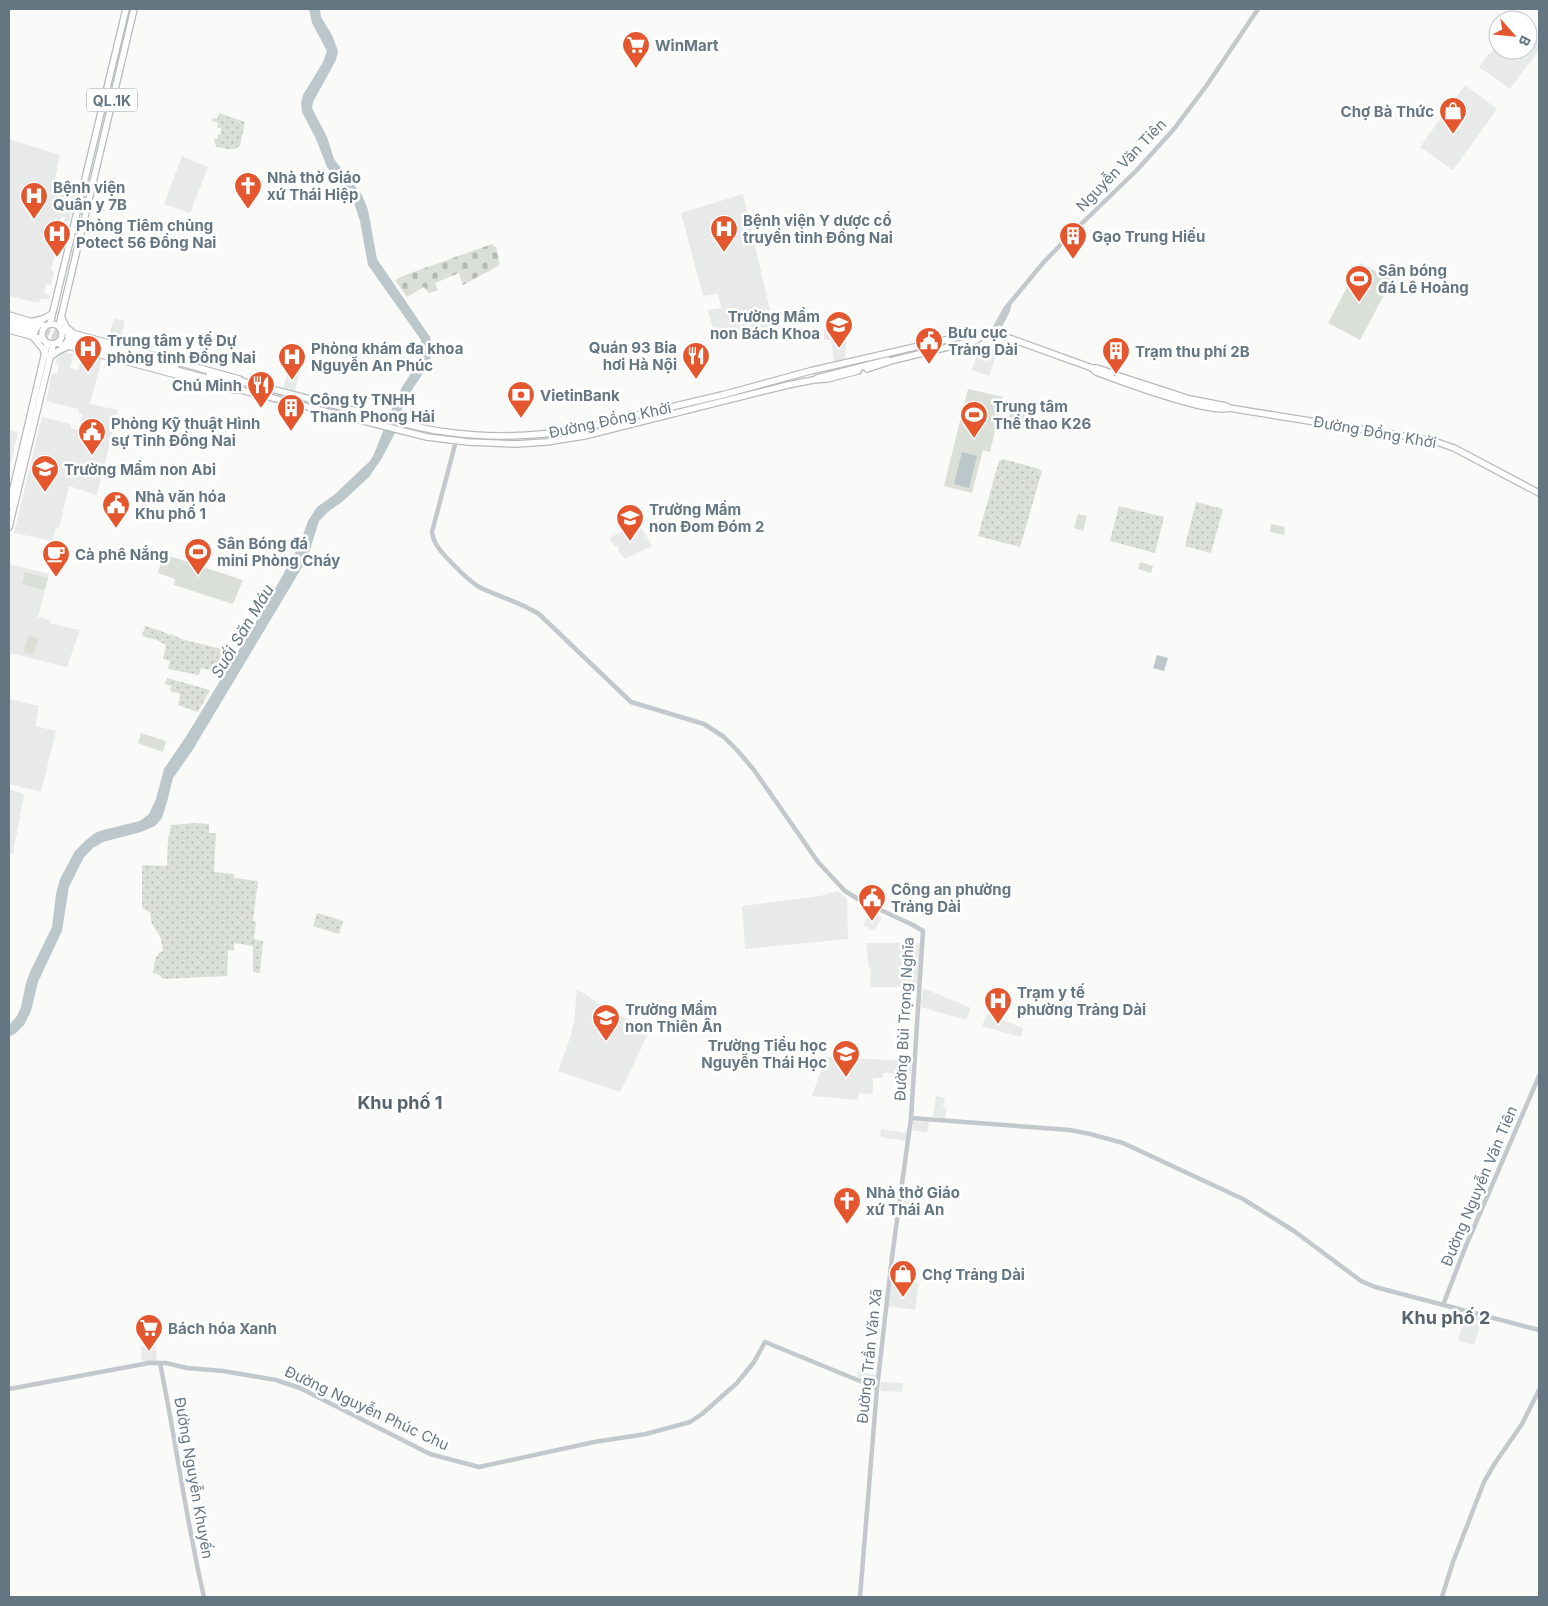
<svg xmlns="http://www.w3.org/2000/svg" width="1548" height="1606" font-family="Inter,sans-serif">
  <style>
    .built { fill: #e8e9e9 }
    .grass { fill: url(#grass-dots) }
    .cemetery { fill: url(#cemetery-stones) }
    .park { fill: #dadfd7 }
    .water { fill: #bbc7cb }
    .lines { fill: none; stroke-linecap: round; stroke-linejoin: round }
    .stream { stroke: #bbc7cb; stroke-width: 1 }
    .major-tunnel { stroke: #d5d9db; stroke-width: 5.5; stroke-dasharray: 5.5 3; stroke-linecap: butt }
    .major-casing { stroke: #b5babe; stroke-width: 8 }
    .minor { stroke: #c3c8cc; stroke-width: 4.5 }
    .major { stroke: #fff; stroke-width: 5.5 }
    .labels { text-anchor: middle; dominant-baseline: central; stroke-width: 5; stroke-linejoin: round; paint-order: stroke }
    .shield { fill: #fff; stroke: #939fa8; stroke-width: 1 }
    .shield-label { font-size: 14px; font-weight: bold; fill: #657683 }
    .poi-label { font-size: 15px; font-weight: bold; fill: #657683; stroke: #fff; text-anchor: start }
    .street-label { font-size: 15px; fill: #657683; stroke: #fff }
    .water-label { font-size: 16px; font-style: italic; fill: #60757c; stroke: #fff }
    .quarter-label { font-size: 18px; font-weight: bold; fill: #57646e; stroke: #fff }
  </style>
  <defs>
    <pattern id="grass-dots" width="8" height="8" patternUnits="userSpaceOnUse" patternTransform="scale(1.25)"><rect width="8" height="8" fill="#dadfd7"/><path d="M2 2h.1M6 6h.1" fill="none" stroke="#b4b9b4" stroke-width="1.8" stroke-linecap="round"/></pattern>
    <pattern id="cemetery-stones" width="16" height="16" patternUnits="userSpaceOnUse" patternTransform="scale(1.25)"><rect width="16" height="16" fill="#dadfd7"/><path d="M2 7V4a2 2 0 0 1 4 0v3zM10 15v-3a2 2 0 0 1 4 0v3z" fill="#b4b9b4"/></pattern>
  </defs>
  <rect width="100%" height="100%" fill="#fafaf8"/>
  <!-- built -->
  <g class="built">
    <polygon points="1528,35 1539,43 1539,50 1510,89 1479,67 1488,54 1491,53 1498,44 1498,50 1528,50"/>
    <polygon points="1465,85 1497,109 1453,170 1420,147"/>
    <polygon points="9,139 60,155 55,179 78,185 69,222 64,221 65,217 61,217 54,245 57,246 51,270 54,271 51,285 46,284 44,293 50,295 50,298 49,300 41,298 39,303 9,296"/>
    <polygon points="182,156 208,167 190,213 164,204"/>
    <polygon points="743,194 774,327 716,341 708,310 721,308 718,294 703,296 681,213"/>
    <polygon points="114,318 125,321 119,342 108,339"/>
    <polygon points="847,328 845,361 834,363 831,340 824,340 824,329"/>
    <polygon points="980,345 999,347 989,376 972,370"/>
    <polygon points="63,352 74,354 70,368 78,370 83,353 102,358 90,404 118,410 105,463 120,467 118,473 103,469 97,495 69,486 59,528 56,527 53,541 14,533 42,417 71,424 70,428 85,431 87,422 81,421 83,415 78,413 79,409 46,401 52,373 57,374 59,365 55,364 59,355"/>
    <polygon points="290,365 301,368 295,391 283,388"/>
    <polygon points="9,430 18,432 9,471"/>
    <polygon points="639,523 652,546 625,559 618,550 619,549 617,546 615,547 609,538"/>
    <polygon points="9,564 49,574 38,617 50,620 50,623 80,630 67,667 9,653"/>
    <polygon points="9,699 39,706 35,726 56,731 41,792 9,784"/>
    <polygon points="9,789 24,794 13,854 9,853"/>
    <polygon points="838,891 847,899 848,939 745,949 742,906 820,896"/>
    <polygon points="871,911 882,917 874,931 863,925"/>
    <polygon points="866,943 921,943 917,991 910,991 909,987 870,987 871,968 869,967"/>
    <polygon points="923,988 971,1008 966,1020 921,1007"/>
    <polygon points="577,989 610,1011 650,1030 620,1092 558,1071 570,1038 574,1022"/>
    <polygon points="987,1014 1023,1028 1021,1037 982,1026"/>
    <polygon points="826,1057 912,1061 911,1074 883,1073 882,1078 873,1078 873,1094 859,1093 858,1100 812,1096"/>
    <polygon points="936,1096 945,1098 943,1107 947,1108 945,1118 933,1117"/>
    <polygon points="913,1121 929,1122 927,1133 912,1130"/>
    <polygon points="881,1129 907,1133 906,1141 880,1137"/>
    <polygon points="903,1199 923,1202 920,1217 901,1214"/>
    <polygon points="892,1279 919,1283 915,1310 889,1306"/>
    <polygon points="1467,1312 1483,1317 1474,1345 1458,1340"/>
    <polygon points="155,1344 157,1361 142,1361 141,1346"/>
    <polygon points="858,1371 876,1375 875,1385 857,1377"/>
    <polygon points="881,1382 903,1383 902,1392 880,1391"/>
  </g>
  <!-- grass -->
  <g class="grass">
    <path d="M219,113l26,9 -5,24c-7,6 -16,2 -24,1l-2,-9 4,1v-5h3v-6l-4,-1 1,-4 -6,-2 1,-3 4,1z"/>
    <polygon points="1003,459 1039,469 1042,471 1020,547 978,536 999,461"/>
    <polygon points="1196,502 1223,509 1211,553 1185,546"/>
    <polygon points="1119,506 1164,517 1155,553 1110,541"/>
    <polygon points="145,626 161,631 170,635 171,634 181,639 233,652 221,673 201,668 199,675 168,669 170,661 163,659 166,645 157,640 142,636"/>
    <polygon points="167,678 210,690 198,712 178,705 180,694 170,691 171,686 165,684"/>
    <path d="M195,823l14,1v9h7l-2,39 20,2v4l24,3 -5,40 3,1 -2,17 9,2 -3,32 -7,-1v-26l-19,-3v8l-6,-1 -1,26 -64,3 -4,-4 -6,-2 2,-14 4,-6 4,-2c-1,-4 -1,-8 -2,-12 -4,-10 -12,-14 -10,-26l-9,-5v-43l25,1 1,-26 3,-15z"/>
    <polygon points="317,913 343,921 339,934 313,926"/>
  </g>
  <!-- cemetery -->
  <polygon class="cemetery" points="492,244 494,247 496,246 500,265 463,285 459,273 435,283 438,290 429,293 424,287 407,297 395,280 405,275"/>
  <!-- park -->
  <g class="park">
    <polygon points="1360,263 1392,280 1360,340 1328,323"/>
    <polygon points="968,389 1003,397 990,452 983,450 972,493 944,486"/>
    <polygon points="1011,411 1035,418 1031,430 1007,423"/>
    <polygon points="1078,514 1087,516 1083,531 1074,528"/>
    <polygon points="1271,524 1285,527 1284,535 1270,532"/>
    <polygon points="163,554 243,580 233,604 174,585 175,579 158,573"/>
    <polygon points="1140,562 1153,566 1151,573 1138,569"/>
    <polygon points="25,572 48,578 45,590 22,584"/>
    <polygon points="28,636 38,638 34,654 24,652"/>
    <polygon points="141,733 166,741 163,752 138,743"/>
  </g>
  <!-- water -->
  <g class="water">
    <polygon points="309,9 320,9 321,17 332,35 338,51 336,60 313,102 312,108 314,112 327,137 334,159 362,195 368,210 377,259 430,337 433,349 429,364 410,393 402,409 396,431 382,458 369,477 342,502 329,511 319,521 307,559 192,751 173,778 167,802 162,818 155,826 141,832 103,842 93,848 84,857 69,887 62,931 38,982 31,1011 24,1025 16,1033 9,1037 9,1025 17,1016 21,1007 26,983 30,972 52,927 56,894 60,879 75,851 85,841 95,833 103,830 140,821 149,814 156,799 164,769 187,735 262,612 299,546 308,521 317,507 334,495 370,461 374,454 393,406 402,387 419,361 422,349 421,340 368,265 360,221 354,203 349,193 334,177 327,167 316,139 302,112 301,103 303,95 323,62 327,51 312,23"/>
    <polygon points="962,452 977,456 969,488 954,484"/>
    <polygon points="1157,655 1168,658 1164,671 1153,668"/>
  </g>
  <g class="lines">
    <!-- stream -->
    <polyline class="stream" points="9,1596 10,1597"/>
    <!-- major-tunnel -->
    <g class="major-tunnel">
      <polyline points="37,328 68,336"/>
      <polyline points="35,332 67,341"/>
    </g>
    <defs>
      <g id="major">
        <polyline points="9,315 46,326"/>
        <polyline points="61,316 66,327 72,332"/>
        <polyline points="9,320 37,328"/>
        <polyline points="34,321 43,319 52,314"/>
        <circle cx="52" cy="334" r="10"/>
        <polyline points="50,324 126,9"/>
        <polyline points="9,325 35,332"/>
        <polyline points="59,326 134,9"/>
        <polyline points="9,330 42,339"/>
        <path d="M61,330l178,49 5,3c40,10 80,21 121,31 27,7 54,16 81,19 44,6 89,5 132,-3l144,-34 88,-24 166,-38 7,2 15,-1 94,34 4,4c21,8 118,44 133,36"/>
        <polyline points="68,336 176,366"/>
        <polyline points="33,337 43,349 45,355"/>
        <polyline points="67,341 236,386 241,390"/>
        <polyline points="57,343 233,390 241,390 427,437 468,442 516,444 546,442 584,436 788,385 813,380 827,379 858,371"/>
        <polyline points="50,357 58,351 69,346"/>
        <polyline points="1092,368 1097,368 1112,373"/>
        <polyline points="867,369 894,360 977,340 983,335"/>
        <polyline points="209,375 239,383 244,382"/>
        <polyline points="1119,376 1190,399 1226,406 1229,408 1434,441 1454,448 1539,493"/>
        <polyline points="817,378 888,360"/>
        <polyline points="9,506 47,344"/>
        <polyline points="9,527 53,345"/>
      </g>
    </defs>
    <!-- major casing -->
    <use href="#major" class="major-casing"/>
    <!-- minor -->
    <g class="minor">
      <polyline points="1001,324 1008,310 1009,306"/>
      <polyline points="992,333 1005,309 1043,263 1075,230 1136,171 1174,129 1207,85 1258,9"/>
      <path d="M456,441l-24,91c1,11 8,19 15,26 10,10 20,22 32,29 20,10 41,15 60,27l92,88 73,22 20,13 13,13 17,20 64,92 27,29 16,10 52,24 10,6 -12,187 -19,139 -15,131 -17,209"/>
      <polyline points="911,1118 1070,1130 1090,1134 1123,1143 1243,1199 1294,1231 1361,1281 1375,1287 1539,1330"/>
      <polyline points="1443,1305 1465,1248 1539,1076"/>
      <path d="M160,1363c16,78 26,157 44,234"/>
      <polyline points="9,1389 149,1363 166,1363 187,1368 223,1371 276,1380 300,1388 430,1454 479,1467 594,1442 646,1434 690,1422 702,1414 737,1383 754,1362 765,1342 877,1388"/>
      <polyline points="1442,1597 1453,1562 1484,1482 1495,1463 1522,1424 1539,1390"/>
    </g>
    <!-- major -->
    <use href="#major" class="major"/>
  </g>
  <!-- icons -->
  <defs>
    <symbol id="supermarket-pin" viewBox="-11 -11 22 30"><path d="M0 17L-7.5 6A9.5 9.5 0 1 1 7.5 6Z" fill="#e4572e" stroke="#fff"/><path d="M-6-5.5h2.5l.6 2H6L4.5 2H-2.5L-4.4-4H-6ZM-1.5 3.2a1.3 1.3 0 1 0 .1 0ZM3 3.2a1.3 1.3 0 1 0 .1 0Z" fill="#fff"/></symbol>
    <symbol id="shop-pin" viewBox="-11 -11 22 30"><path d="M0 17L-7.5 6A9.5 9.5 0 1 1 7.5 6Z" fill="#e4572e" stroke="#fff"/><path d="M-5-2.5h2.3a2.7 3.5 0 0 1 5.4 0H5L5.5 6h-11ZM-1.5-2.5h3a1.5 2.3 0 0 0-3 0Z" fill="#fff"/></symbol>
    <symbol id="church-pin" viewBox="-11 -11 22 30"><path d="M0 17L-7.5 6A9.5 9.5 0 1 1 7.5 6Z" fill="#e4572e" stroke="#fff"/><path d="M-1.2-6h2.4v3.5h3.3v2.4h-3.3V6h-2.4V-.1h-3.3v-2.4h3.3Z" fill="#fff"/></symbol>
    <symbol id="hospital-pin" viewBox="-11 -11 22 30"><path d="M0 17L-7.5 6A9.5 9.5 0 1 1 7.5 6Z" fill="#e4572e" stroke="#fff"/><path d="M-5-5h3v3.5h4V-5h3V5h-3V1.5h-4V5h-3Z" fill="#fff"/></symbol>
    <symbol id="building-pin" viewBox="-11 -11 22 30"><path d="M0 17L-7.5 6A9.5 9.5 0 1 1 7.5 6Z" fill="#e4572e" stroke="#fff"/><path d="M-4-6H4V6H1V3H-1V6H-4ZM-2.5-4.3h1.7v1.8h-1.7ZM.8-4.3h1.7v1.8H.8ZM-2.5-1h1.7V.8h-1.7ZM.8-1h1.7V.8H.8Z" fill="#fff"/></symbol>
    <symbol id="stadium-pin" viewBox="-11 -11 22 30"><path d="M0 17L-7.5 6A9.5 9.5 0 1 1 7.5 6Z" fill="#e4572e" stroke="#fff"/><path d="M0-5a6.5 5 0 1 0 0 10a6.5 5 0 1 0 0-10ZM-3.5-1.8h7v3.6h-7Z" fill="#fff"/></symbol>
    <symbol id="school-pin" viewBox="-11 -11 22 30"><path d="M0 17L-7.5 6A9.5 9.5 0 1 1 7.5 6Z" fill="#e4572e" stroke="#fff"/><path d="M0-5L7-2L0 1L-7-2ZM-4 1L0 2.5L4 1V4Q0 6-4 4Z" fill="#fff"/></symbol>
    <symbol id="civic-pin" viewBox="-11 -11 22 30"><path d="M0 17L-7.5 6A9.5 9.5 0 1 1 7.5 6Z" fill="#e4572e" stroke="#fff"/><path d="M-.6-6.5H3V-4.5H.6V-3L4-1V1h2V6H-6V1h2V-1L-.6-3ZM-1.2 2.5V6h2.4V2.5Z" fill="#fff"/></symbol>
    <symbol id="restaurant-pin" viewBox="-11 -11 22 30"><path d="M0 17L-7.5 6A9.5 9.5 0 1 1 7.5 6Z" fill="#e4572e" stroke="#fff"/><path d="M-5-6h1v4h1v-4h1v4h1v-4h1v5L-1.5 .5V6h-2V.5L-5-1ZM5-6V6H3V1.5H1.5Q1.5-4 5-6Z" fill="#fff"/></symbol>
    <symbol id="bank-pin" viewBox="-11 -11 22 30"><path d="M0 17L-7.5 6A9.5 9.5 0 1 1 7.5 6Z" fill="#e4572e" stroke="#fff"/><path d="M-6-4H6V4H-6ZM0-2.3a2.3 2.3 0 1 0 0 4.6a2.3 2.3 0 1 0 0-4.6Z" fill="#fff"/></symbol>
    <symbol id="cafe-pin" viewBox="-11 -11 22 30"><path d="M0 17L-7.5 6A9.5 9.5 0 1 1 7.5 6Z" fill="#e4572e" stroke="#fff"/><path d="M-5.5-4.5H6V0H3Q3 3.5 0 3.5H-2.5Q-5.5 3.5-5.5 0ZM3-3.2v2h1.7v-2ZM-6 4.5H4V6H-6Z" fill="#fff"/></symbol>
  </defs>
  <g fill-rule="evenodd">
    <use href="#supermarket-pin" x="620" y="29" width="32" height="43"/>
    <use href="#shop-pin" x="1437" y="95" width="32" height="43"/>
    <use href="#church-pin" x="232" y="170" width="32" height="43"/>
    <use href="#hospital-pin" x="18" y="180" width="32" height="43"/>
    <use href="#hospital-pin" x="708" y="213" width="32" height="43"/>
    <use href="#hospital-pin" x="41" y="218" width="32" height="43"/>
    <use href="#building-pin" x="1057" y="220" width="32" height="43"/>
    <use href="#stadium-pin" x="1343" y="263" width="32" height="43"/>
    <use href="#school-pin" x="823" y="309" width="32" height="43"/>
    <use href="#civic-pin" x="913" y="325" width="32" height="43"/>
    <use href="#hospital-pin" x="72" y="333" width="32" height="43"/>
    <use href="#building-pin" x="1100" y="335" width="32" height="43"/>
    <use href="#restaurant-pin" x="680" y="340" width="32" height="43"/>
    <use href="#hospital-pin" x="276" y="341" width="32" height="43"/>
    <use href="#restaurant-pin" x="245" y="369" width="32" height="43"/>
    <use href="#bank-pin" x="505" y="379" width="32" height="43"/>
    <use href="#building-pin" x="275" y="392" width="32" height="43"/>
    <use href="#stadium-pin" x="958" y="399" width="32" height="43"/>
    <use href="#civic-pin" x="76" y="416" width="32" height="43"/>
    <use href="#school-pin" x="29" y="453" width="32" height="43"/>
    <use href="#civic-pin" x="100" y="489" width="32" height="43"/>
    <use href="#school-pin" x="614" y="502" width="32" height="43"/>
    <use href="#stadium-pin" x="182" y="536" width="32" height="43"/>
    <use href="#cafe-pin" x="40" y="538" width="32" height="43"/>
    <use href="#civic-pin" x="856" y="882" width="32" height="43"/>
    <use href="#hospital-pin" x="982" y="985" width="32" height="43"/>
    <use href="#school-pin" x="590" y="1002" width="32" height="43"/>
    <use href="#school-pin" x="830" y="1038" width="32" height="43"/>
    <use href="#church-pin" x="831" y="1185" width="32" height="43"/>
    <use href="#shop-pin" x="887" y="1258" width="32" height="43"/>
    <use href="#supermarket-pin" x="133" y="1312" width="32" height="43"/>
  </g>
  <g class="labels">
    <!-- shield labels -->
    <rect class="shield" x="87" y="88.5" width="50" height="23" rx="4"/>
    <g class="shield-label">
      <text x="112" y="100">QL.1K</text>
    </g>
    <!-- poi labels -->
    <g class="poi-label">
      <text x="655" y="45">WinMart</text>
      <text x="1434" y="111" text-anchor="end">Chợ Bà Thức</text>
      <text x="267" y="177">Nhà thờ Giáo<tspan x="267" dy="17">xứ Thái Hiệp</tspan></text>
      <text x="53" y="187">Bệnh viện<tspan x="53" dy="17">Quân y 7B</tspan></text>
      <text x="743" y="220">Bệnh viện Y dược cổ<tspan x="743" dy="17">truyền tỉnh Đồng Nai</tspan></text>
      <text x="76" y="225">Phòng Tiêm chủng<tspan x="76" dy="17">Potect 56 Đồng Nai</tspan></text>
      <text x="1092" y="236">Gạo Trung Hiếu</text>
      <text x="1378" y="270">Sân bóng<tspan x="1378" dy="17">đá Lê Hoàng</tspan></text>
      <text x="820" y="316" text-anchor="end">Trường Mầm<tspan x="820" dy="17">non Bách Khoa</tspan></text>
      <text x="948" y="332">Bưu cục<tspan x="948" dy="17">Trảng Dài</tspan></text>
      <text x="107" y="340">Trung tâm y tế Dự<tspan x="107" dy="17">phòng tỉnh Đồng Nai</tspan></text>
      <text x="677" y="347" text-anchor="end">Quán 93 Bia<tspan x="677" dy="17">hơi Hà Nội</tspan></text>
      <text x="311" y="348">Phòng khám đa khoa<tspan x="311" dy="17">Nguyễn An Phúc</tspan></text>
      <text x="1135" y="351">Trạm thu phí 2B</text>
      <text x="242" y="385" text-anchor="end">Chú Minh</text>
      <text x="540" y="395">VietinBank</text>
      <text x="310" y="399">Công ty TNHH<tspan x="310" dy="17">Thanh Phong Hải</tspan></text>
      <text x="993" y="406">Trung tâm<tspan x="993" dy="17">Thể thao K26</tspan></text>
      <text x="111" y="423">Phòng Kỹ thuật Hình<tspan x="111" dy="17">sự Tỉnh Đồng Nai</tspan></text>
      <text x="64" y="469">Trường Mầm non Abi</text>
      <text x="135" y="496">Nhà văn hóa<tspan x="135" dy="17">Khu phố 1</tspan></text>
      <text x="649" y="509">Trường Mầm<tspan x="649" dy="17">non Đom Đóm 2</tspan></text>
      <text x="217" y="543">Sân Bóng đá<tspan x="217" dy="17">mini Phòng Cháy</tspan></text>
      <text x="75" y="554">Cà phê Nắng</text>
      <text x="891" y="889">Công an phường<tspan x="891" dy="17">Trảng Dài</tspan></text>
      <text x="1017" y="992">Trạm y tế<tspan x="1017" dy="17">phường Trảng Dài</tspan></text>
      <text x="625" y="1009">Trường Mầm<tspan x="625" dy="17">non Thiên Ân</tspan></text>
      <text x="827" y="1045" text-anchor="end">Trường Tiểu học<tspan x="827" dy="17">Nguyễn Thái Học</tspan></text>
      <text x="866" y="1192">Nhà thờ Giáo<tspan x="866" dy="17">xứ Thái An</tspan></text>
      <text x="922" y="1274">Chợ Trảng Dài</text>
      <text x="168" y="1328">Bách hóa Xanh</text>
    </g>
    <!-- street labels -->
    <g class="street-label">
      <text transform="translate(1121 165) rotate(-46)">Nguyễn Văn Tiên</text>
      <text transform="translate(610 420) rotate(-12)">Đường Đồng Khởi</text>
      <text transform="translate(1375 432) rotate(10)">Đường Đồng Khởi</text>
      <text transform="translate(904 1019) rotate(-87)">Đường Bùi Trọng Nghĩa</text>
      <text transform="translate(1479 1186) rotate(-67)">Đường Nguyễn Văn Tiên</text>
      <text transform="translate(869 1356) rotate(-84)">Đường Trần Văn Xã</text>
      <text transform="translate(367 1408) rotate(25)">Đường Nguyễn Phúc Chu</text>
      <text transform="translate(194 1478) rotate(80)">Đường Nguyễn Khuyến</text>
    </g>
    <!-- water labels -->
    <g class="water-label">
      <text transform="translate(242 631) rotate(-59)">Suối Săn Máu</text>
    </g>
    <!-- quarter labels -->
    <g class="quarter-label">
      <text x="400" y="1102">Khu phố 1</text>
      <text x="1446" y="1317">Khu phố 2</text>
    </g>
  </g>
  <!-- border -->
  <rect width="1548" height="1606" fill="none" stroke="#657683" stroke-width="20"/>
  <!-- north arrow -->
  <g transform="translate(1513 35) rotate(117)"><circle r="24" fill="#ffffff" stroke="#c1c8cd"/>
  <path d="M0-4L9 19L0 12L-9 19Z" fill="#e4572e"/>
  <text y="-8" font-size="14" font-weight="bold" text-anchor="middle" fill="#657683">B</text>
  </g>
</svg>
